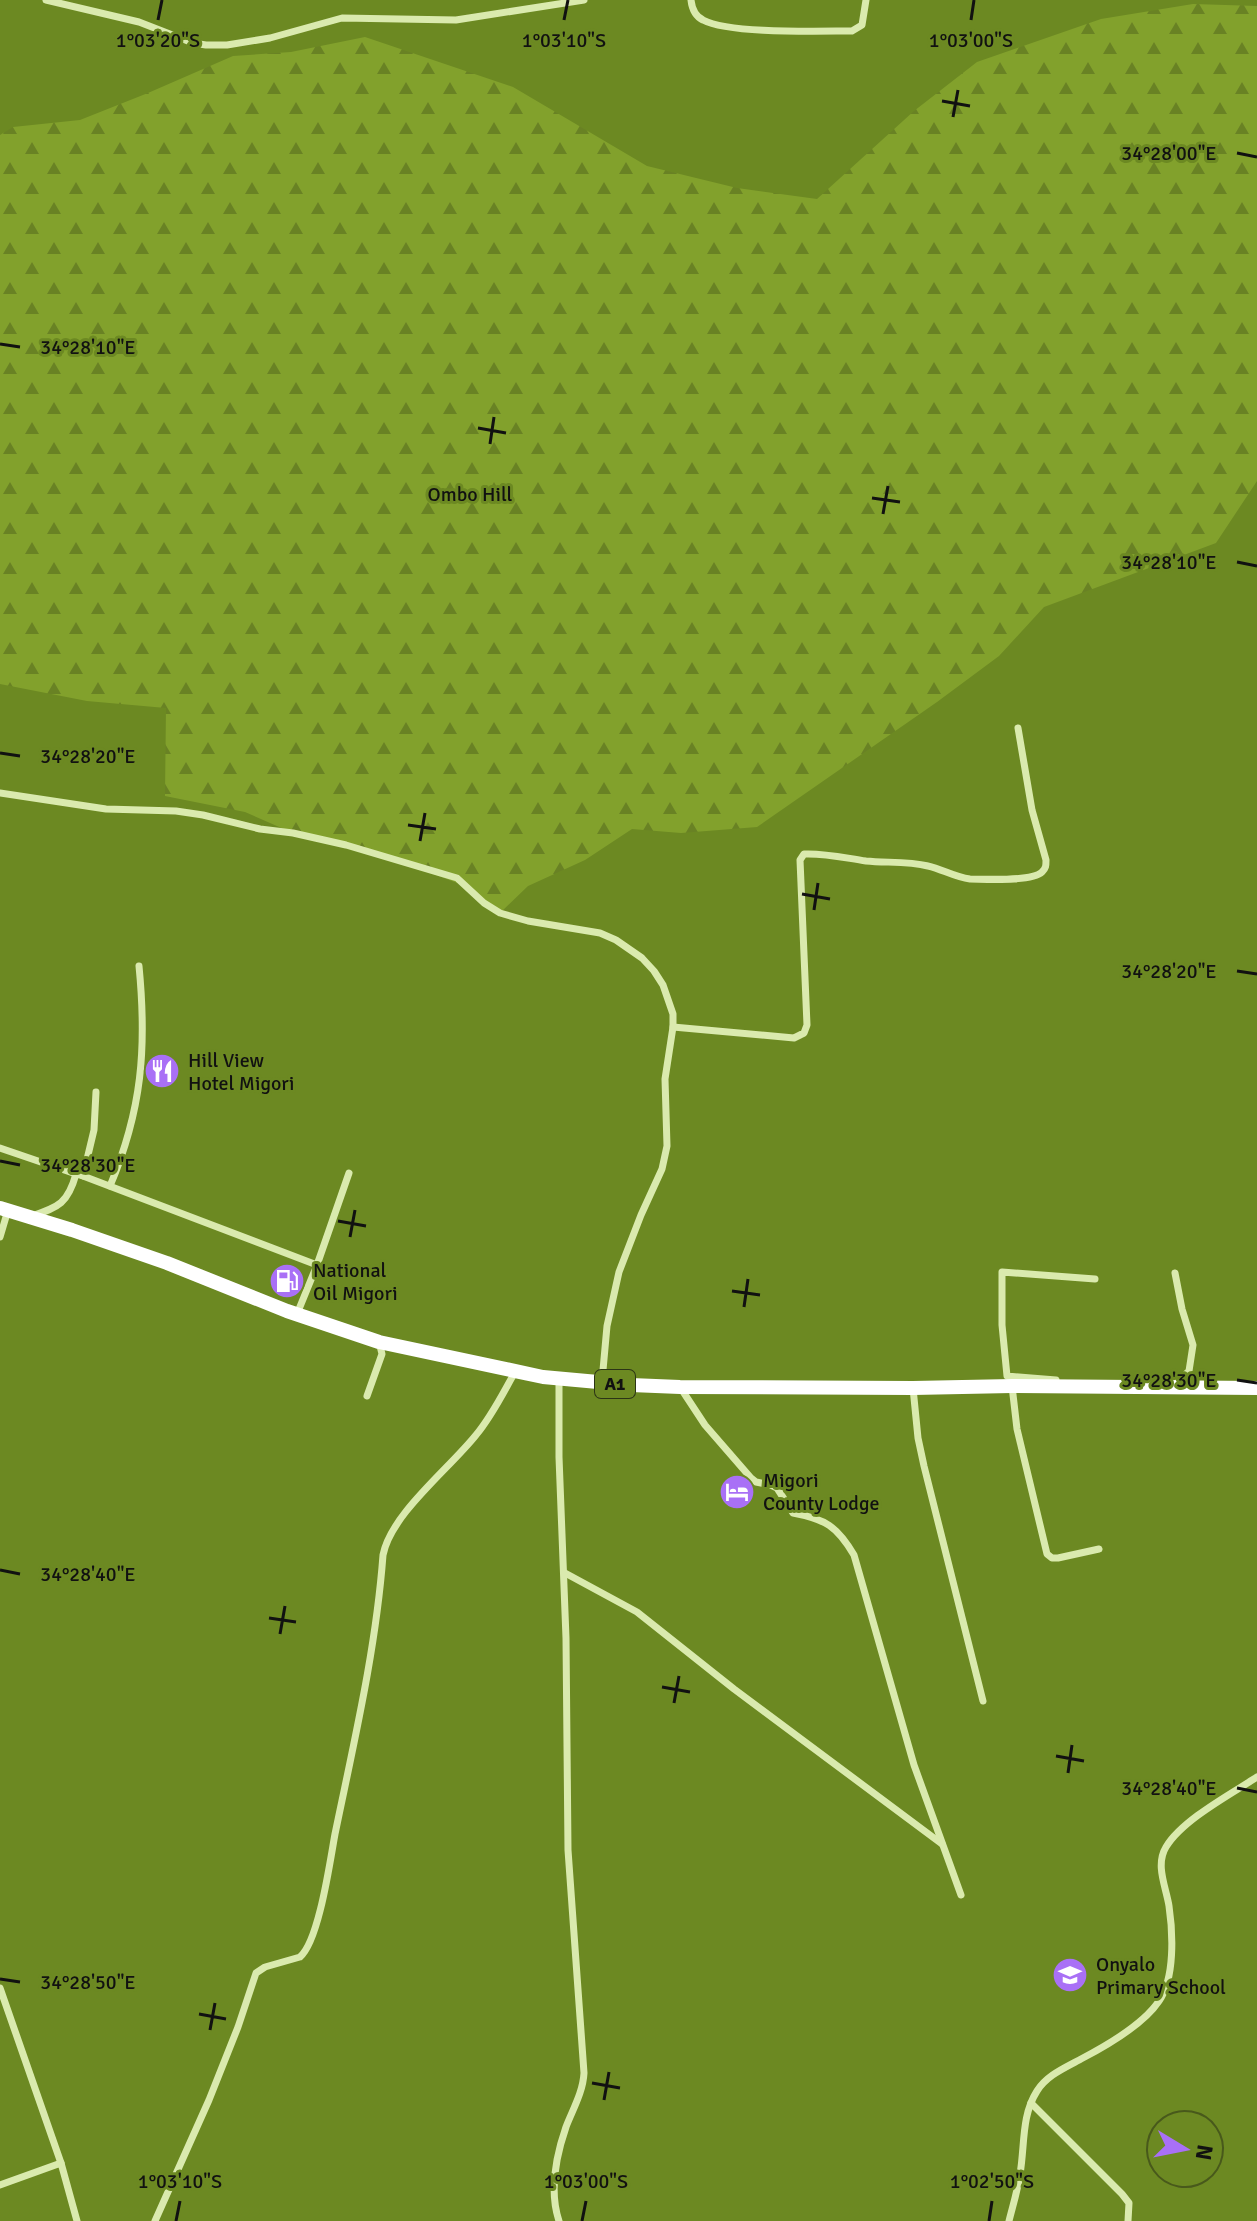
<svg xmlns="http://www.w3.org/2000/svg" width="1257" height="2221" font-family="Signika,sans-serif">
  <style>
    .forest { fill: url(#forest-firs) }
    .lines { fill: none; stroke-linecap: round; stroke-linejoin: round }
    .street { stroke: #daeaae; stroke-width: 7 }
    .highway { stroke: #fff; stroke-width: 14 }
    .ticks { fill: none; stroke: #111; stroke-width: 3 }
    .labels { text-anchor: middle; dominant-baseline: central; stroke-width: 6; stroke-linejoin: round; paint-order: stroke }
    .shield { fill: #6c8922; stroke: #2c3516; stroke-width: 2 }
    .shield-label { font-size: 18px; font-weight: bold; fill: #111 }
    .park-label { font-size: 20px; fill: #111; stroke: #6c8922 }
    .poi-label { font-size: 20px; fill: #111; stroke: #6c8922; text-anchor: start }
    .ticks-label { font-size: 20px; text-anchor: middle; fill: #111; stroke: #6c8922; stroke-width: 6; stroke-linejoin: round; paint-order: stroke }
  </style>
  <defs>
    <pattern id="forest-firs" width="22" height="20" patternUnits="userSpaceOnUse" patternTransform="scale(2)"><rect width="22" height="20" fill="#82a12c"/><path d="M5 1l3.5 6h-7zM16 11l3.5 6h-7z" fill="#698224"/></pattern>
  </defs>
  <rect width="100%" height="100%" fill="#6c8922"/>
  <!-- forest -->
  <polygon class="forest" points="1193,4 1257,6 1257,481 1216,543 1044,607 999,656 937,702 757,827 681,833 632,829 585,860 528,886 500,913 468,887 385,856 293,833 245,812 165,796 166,708 87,701 0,684 0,135 13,127 80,120 148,93 233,56 291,52 365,37 513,87 647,166 737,188 817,199 914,111 977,62 1101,19"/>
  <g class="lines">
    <!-- street -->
    <g class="street">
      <polyline points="46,0 139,22 193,43 206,45 227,45 270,38 342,18 456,20 584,0"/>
      <path d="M691,0c1,9 4,16 12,20 26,14 116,11 149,11l10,-6 4,-25"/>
      <polyline points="0,793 106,809 176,811 203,815 260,829 293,833 346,845 457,878 484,903 500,913 528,921 600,933 616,940 642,958 654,971 663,985 673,1014 673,1027 665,1079 667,1146 662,1169 641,1215 619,1272 607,1326 602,1381"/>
      <path d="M673,1027l121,11 10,-5 3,-8 -7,-165 4,-6c21,-1 41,4 62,7 20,2 42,0 62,5 14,3 26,11 42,13 14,0 62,3 72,-7 4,-4 4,-6 4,-12l-14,-50 -14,-82"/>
      <polyline points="0,1148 76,1174"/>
      <polyline points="83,1176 317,1265 349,1173"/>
      <path d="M110,1186c32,-76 37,-138 29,-220"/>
      <path d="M32,1216c27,-9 36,-13 44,-42l7,2 11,-46 2,-38"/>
      <polyline points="0,1237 8,1210"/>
      <polyline points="297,1314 317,1265"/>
      <path d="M559,1379v78l7,181 2,212 16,223c-1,19 -11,36 -18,54 -10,29 -17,64 -7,94"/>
      <polyline points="1056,1380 1007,1376 1002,1325 1002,1272 1095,1279"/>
      <polyline points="1012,1386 1017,1429 1047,1554 1052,1558 1058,1558 1099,1549"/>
      <path d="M680,1387l25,38 46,53 5,4 15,3 6,3 16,25c32,6 44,13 61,42l60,210 47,130"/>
      <polyline points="1171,1387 1189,1371 1193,1345 1182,1309 1175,1273"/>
      <polyline points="913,1388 918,1438 924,1466 983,1701"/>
      <polyline points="367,1396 382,1354 379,1342"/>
      <polyline points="565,1573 637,1612 734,1689 942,1844"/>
      <polyline points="0,1988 61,2163"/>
      <polyline points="1031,2103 1122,2194 1129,2203 1128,2221"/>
      <polyline points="0,2185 61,2163 77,2221"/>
      <path d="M155,2221l54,-121 29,-73 18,-54 9,-6 35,-10c19,-16 30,-96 35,-123 19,-92 41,-185 48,-279 8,-41 66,-86 93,-120 16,-19 27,-42 39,-63"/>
      <path d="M1009,2221c4,-16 9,-32 11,-47 5,-28 1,-58 17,-83 10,-16 28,-23 44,-32 25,-13 62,-34 78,-58 16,-23 14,-68 10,-95 -3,-19 -14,-41 -3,-59 16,-27 65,-53 91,-70"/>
    </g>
    <!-- highway -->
    <polyline class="highway" points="0,1208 72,1230 167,1263 287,1311 379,1342 543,1377 631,1385 680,1387 913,1388 1012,1386 1257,1388"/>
  </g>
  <!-- ticks -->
  <path class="ticks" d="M158,20l4,-20M564,20l4,-20M971,20l3,-20M942,101l28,5M953,117l5,-27M1237,153l20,4M0,344l20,3M478,428l28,5M490,444l4,-27M872,498l28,4M883,514l5,-28M1237,562l20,4M0,753l20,3M408,825l28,4M420,841l5,-28M802,894l28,5M814,910l4,-27M1237,971l20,3M0,1161l20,4M338,1221l28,5M350,1237l5,-27M732,1291l28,4M744,1307l4,-28M1237,1380l20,3M0,1570l20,4M269,1618l27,4M280,1634l5,-28M662,1687l28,5M674,1703l5,-27M1056,1756l28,5M1068,1773l4,-28M1237,1788l20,4M0,1979l20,3M199,2014l27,5M210,2030l5,-27M592,2083l28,5M604,2100l5,-28M176,2221l4,-20M582,2221l4,-20M989,2221l3,-20"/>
  <!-- icons -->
  <defs>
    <symbol id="restaurant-disc" viewBox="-11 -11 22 22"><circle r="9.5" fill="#a970f6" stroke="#6c8922"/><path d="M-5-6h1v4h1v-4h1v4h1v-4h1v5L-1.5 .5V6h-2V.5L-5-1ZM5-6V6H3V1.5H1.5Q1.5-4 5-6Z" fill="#fff"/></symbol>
    <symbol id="fuel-disc" viewBox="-11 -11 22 22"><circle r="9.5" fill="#a970f6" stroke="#6c8922"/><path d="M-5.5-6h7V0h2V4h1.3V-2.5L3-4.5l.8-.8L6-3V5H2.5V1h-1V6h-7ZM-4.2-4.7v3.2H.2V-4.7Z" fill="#fff"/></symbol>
    <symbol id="hotel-disc" viewBox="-11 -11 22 22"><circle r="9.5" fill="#a970f6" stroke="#6c8922"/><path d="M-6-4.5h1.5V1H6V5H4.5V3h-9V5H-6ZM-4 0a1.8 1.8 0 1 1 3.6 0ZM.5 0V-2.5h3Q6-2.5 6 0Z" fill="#fff"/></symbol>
    <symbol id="school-disc" viewBox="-11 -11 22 22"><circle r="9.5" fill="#a970f6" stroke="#6c8922"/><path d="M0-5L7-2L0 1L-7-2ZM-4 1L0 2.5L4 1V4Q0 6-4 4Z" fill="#fff"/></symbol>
  </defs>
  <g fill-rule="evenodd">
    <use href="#restaurant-disc" x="142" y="1051" width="40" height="40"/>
    <use href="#fuel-disc" x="267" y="1261" width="40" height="40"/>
    <use href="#hotel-disc" x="717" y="1472" width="40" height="40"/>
    <use href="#school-disc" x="1050" y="1955" width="40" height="40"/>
  </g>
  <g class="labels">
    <!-- shield labels -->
    <rect class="shield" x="595" y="1370" width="40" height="28" rx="6"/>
    <g class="shield-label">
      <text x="615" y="1384">A1</text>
    </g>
    <!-- park labels -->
    <g class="park-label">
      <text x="470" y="494">Ombo Hill</text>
    </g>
    <!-- poi labels -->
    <g class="poi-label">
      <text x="188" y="1060">Hill View<tspan x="188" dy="23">Hotel Migori</tspan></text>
      <text x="313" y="1270">National<tspan x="313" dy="23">Oil Migori</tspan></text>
      <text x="763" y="1480">Migori<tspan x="763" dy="23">County Lodge</tspan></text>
      <text x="1096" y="1964">Onyalo<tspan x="1096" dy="23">Primary School</tspan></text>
    </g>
  </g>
  <g class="ticks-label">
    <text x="158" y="47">1°03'20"S</text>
    <text x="564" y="47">1°03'10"S</text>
    <text x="971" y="47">1°03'00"S</text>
    <text x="1169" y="160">34°28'00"E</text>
    <text x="88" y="354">34°28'10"E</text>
    <text x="1169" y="569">34°28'10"E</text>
    <text x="88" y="763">34°28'20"E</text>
    <text x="1169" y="978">34°28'20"E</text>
    <text x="88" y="1172">34°28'30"E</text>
    <text x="1169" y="1387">34°28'30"E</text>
    <text x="88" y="1581">34°28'40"E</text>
    <text x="1169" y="1795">34°28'40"E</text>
    <text x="88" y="1989">34°28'50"E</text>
    <text x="180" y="2188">1°03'10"S</text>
    <text x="586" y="2188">1°03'00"S</text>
    <text x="992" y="2188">1°02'50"S</text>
  </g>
  <!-- north arrow -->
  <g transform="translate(1185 2149) rotate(100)"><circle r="38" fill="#6c8922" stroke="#48591b" stroke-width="2"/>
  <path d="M0-6L14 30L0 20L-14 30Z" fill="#a970f6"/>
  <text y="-12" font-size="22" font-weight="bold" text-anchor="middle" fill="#111111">N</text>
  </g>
</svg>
